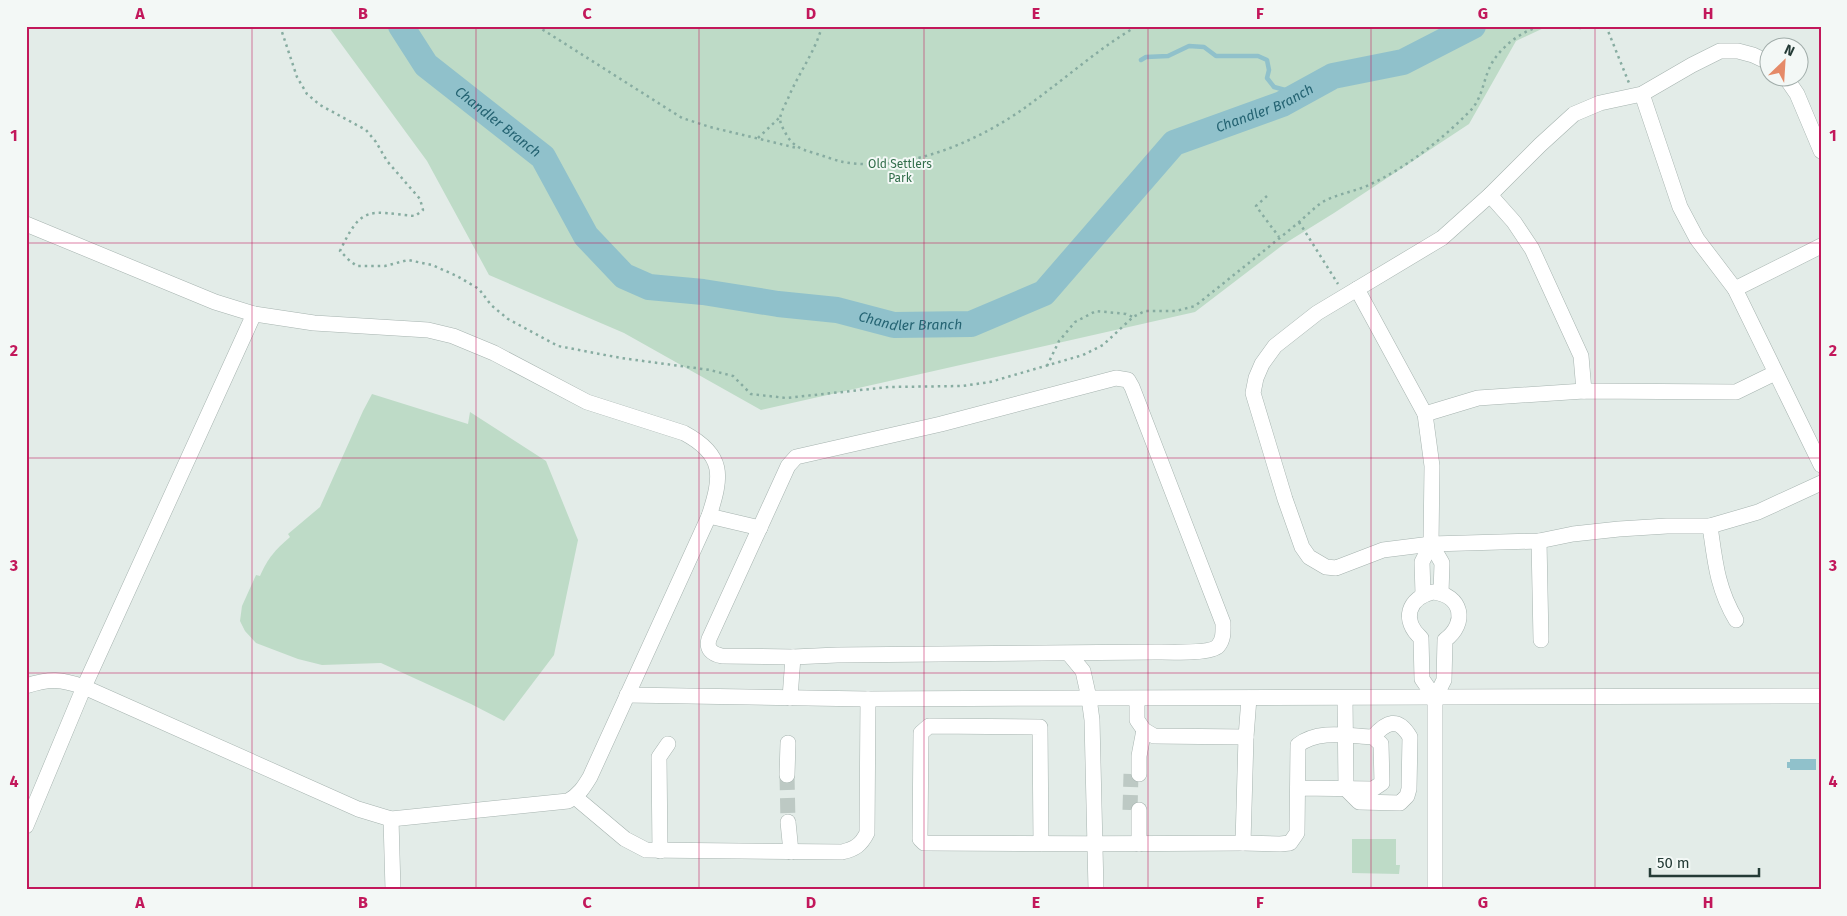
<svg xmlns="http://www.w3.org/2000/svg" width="1847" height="916" font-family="'Fira Sans',sans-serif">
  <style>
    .green { fill: #bedbc7 }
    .water { fill: #90c1cb }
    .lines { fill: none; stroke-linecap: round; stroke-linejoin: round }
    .stream { stroke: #90c1cb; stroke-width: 4.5 }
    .river { stroke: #90c1cb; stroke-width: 26 }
    .minor-tunnel { stroke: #bdc9c4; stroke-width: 15; stroke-dasharray: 15 8; stroke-linecap: butt }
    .minor-casing { stroke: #a6b3af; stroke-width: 16 }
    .path { stroke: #87aca1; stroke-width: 2.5; stroke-dasharray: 2.5 4; stroke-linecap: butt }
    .minor { stroke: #fff; stroke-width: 15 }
    .grid { fill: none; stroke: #c2185b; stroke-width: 1; stroke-opacity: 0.55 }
    .labels { text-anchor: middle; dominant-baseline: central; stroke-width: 4; stroke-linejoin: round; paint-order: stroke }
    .park-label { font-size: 12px; fill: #326e4b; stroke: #f3f8f6 }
    .water-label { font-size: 14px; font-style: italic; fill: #246372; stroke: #f3f8f6 }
    .neatline { fill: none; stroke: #c2185b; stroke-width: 2 }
    .grid-label { font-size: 16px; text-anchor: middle; font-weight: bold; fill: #c2185b }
  </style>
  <rect width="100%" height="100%" fill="#e3ece8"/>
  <!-- green -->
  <g class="green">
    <polygon points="328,26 1548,26 1516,41 1469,124 1334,213 1284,244 1195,312 761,410 624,333 489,275 427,161"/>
    <path d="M372,394l96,30 2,-12 76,49 32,79 -24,115 -50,66 -33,-17 -90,-41 -59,2 -24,-6 -42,-16 -11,-12 -5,-10 2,-15 14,-31 4,1c8,-18 15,-26 30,-39l-2,-3 32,-27 43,-96z"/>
    <polygon points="1352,839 1396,839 1396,865 1400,865 1399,874 1352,873"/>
  </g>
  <!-- water -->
  <polygon class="water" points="1790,759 1816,759 1816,770 1790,770 1790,768 1787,768 1787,762 1790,762"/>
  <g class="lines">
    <!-- stream -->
    <polyline class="stream" points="1141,60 1146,57 1168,56 1189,46 1204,47 1216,56 1258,56 1267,60 1269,70 1267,78 1274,87 1300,94"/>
    <!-- river -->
    <path class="river" id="s1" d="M401,26l25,39 117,92 43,79 38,40 25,11 54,5 75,12 59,6 57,15 77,-1 73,-31 130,-150 108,-39 51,-28 70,-14 70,-36"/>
    <!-- minor-tunnel -->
    <g class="minor-tunnel">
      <polyline points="787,775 788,822"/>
      <polyline points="1130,810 1131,774"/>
    </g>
    <defs>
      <g id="minor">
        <polyline points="1770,63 1753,55 1738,51 1720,51 1692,65 1642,94 1600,103 1574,114 1540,145 1490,195 1442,238 1317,313 1275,346 1262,364 1256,378 1253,393 1285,499 1302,547 1309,557 1326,567 1336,568 1383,550 1431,544 1539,541 1573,534 1619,529 1667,526 1710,526 1758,512 1821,483"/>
        <polyline points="1786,78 1797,94 1821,151"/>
        <polyline points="1642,94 1680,207 1697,239 1735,289 1821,465"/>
        <polyline points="1490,195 1514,222 1532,249 1581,356 1584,391"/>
        <path d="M26,224l189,78 39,12 60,9 114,7 25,6 41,17 93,49 97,31c41,22 38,43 25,83l-119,261c-6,10 -11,18 -22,24l-177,18 -33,-10 -274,-122 -58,139"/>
        <polyline points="1357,289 1425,414 1432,466 1431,544 1422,562 1423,594"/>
        <polyline points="1735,289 1821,246"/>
        <path d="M1116,378l12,2 4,7 91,236c0,8 1,16 -5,23 -7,8 -51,6 -63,6l-318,3 -44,2 -71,-1c-10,-2 -16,-7 -13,-17l79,-173 8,-9 145,-33z"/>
        <polyline points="1425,414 1478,398 1584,391 1736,392 1775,373"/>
        <polyline points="709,516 760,528"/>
        <path d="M1710,526c5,35 7,62 26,94"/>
        <polyline points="1539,541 1541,640"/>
        <polyline points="1431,544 1442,563 1441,593"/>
        <path d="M1433,592c29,3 35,31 12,48l-1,40 -9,18 -13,-19 -1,-41c-20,-18 -13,-40 12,-46z"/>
        <polyline points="1069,654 1083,671 1089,698 1821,696"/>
        <path d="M26,686c24,-8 35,-7 58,1l170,-373"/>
        <polyline points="627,695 868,699 1089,698 1092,720 1096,890"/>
        <polyline points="790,698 793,657"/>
        <path d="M1345,698l1,91 13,13 41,1 7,-7 2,-7 1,-52c-12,-21 -24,-15 -37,0"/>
        <polyline points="1137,699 1137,720 1144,730 1154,736 1246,737 1249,698"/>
        <polyline points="1139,774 1139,756 1144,730"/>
        <polyline points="787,775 788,743"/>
        <path d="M575,797l50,42 21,11 196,2c13,-3 19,-7 25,-19l1,-134"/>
        <polyline points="1139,810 1139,844"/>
        <polyline points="391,819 393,890"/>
        <polyline points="788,822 791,852"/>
        <path d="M1243,843l37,1 10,-1 7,-10 1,-88c21,-16 50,-9 75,-8l8,7 1,39 -9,6 -75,-1"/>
        <path d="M1041,844l-1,-117 -111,-1 -8,7 -1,106 4,4h3c106,1 211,1 316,0l3,-106"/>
        <polyline points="660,851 659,757 668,744"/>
        <polyline points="1435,890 1435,698"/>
      </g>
    </defs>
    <!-- minor casing -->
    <use href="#minor" class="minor-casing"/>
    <!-- path -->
    <g class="path">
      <path d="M280,26l17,51 10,17 13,11 46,25 10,12 11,19 33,38 3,11 -8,6c-46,-4 -53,-12 -75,35l10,10 7,5h28l23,-6 24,5 25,11 22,13 12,16 17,14 50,27 63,12 89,12 23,6 18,18 35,4 103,-11 73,-1 28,-4 93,-27 20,-10 30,-28 12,-6h31l19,-5c35,-28 69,-55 103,-83 8,-7 15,-14 23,-20 14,-9 34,-11 50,-19 36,-17 69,-43 97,-71 14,-13 14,-28 21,-44 8,-20 34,-40 54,-43"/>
      <polyline points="537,26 682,118 710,127 797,148"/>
      <path d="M822,26c-7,27 -25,49 -35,75 -3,5 -6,12 -7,17 0,6 3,10 5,14 7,14 15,17 29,21 10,3 20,7 29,9 64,11 137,-21 187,-58 36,-26 68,-55 107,-78"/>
      <polyline points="1559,26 1581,28 1586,26"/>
      <polyline points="1606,26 1629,83"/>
      <polyline points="758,138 780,117"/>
      <polyline points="1267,196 1256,206 1279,237"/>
      <polyline points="1299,222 1338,284"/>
      <polyline points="1047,366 1059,341 1075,322 1096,311 1126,314 1133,317"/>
    </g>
    <!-- minor -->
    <use href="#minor" class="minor"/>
  </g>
  <!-- grid -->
  <path class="grid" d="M252,26v864M476,26v864M699,26v864M924,26v864M1148,26v864M1371,26v864M1595,26v864M26,243h1795M26,458h1795M26,673h1795"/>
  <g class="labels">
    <!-- park labels -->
    <g class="park-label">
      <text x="900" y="164">Old Settlers<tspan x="900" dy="14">Park</tspan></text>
    </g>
    <!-- water labels -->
    <g class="water-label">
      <text stroke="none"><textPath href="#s1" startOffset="1068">Chandler Branch</textPath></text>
      <text stroke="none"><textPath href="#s1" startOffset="138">Chandler Branch</textPath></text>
      <text stroke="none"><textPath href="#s1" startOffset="632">Chandler Branch</textPath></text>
    </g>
  </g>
  <!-- border -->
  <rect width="1847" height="916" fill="none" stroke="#f3f8f6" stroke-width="55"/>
  <!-- north arrow -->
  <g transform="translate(1784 62) rotate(25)"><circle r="24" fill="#f3f8f6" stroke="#a0aca9"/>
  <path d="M0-4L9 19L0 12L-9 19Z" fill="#e58a68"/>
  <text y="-8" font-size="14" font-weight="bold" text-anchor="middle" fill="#243b36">N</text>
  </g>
  <!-- scale -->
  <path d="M1650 868v8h109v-8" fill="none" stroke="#243b36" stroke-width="2.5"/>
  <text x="1657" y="868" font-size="15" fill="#243b36" stroke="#f3f8f6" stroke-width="4" paint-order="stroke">50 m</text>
  <rect x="28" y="28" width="1792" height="860" class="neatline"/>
  <g class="grid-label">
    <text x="140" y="19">A</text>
    <text x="363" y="19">B</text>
    <text x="587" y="19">C</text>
    <text x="811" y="19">D</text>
    <text x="1036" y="19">E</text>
    <text x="1260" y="19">F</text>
    <text x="1483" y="19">G</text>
    <text x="1708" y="19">H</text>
    <text x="14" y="141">1</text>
    <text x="1833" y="141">1</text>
    <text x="14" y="356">2</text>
    <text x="1833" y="356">2</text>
    <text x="14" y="571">3</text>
    <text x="1833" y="571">3</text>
    <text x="14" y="787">4</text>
    <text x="1833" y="787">4</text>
    <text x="140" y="908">A</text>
    <text x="363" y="908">B</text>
    <text x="587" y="908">C</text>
    <text x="811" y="908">D</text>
    <text x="1036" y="908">E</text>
    <text x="1260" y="908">F</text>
    <text x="1483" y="908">G</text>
    <text x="1708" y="908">H</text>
  </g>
</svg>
